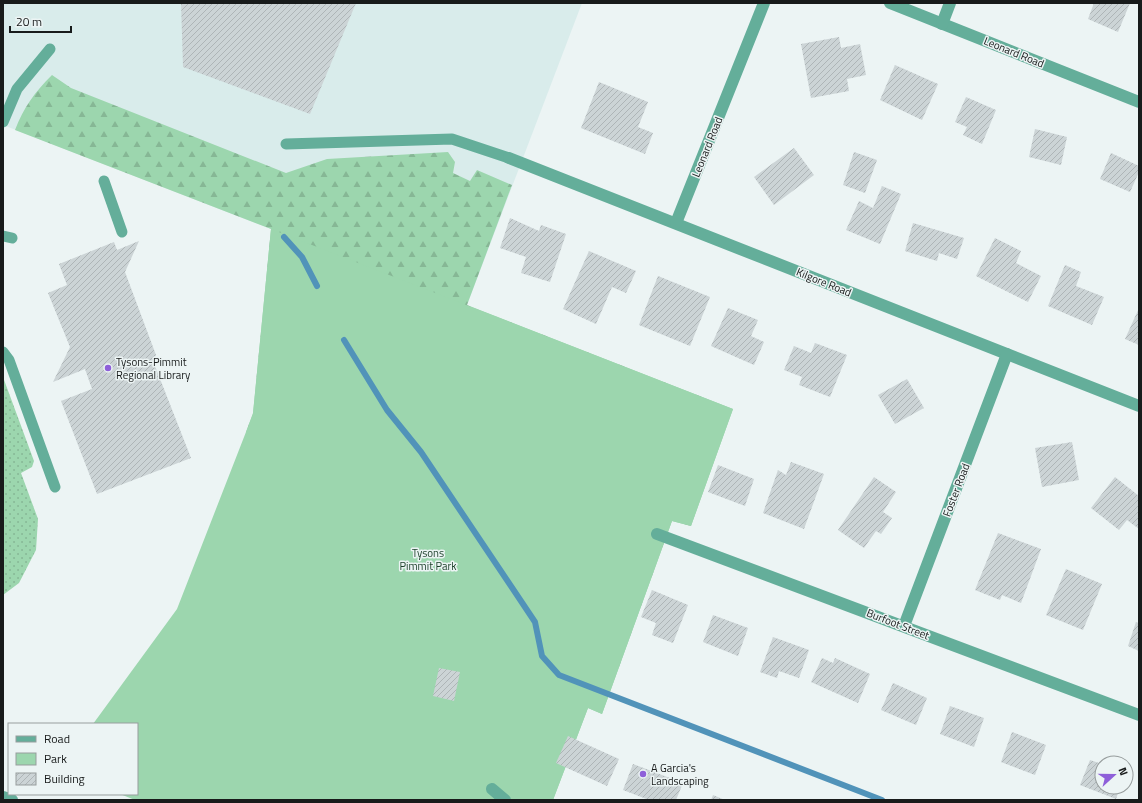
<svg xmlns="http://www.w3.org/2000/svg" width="1142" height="803" font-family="'Titillium Web',sans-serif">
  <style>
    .built { fill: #d9eceb }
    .grass { fill: url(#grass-dots) }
    .forest { fill: url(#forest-firs) }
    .green { fill: #9cd6ae }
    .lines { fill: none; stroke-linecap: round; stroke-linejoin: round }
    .stream { stroke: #5193b9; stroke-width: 6 }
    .building { fill: url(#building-hatch) }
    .lane { stroke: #64ae9a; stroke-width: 11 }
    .street { stroke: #64ae9a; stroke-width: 12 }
    .poi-dot { fill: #8e5fd9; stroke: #ecf4f4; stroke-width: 1.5 }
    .labels { text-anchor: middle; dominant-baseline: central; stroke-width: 3; stroke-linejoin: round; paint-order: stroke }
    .street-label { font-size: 11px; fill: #181b1b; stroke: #ecf4f4 }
    .poi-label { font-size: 11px; fill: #181b1b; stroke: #ecf4f4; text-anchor: start }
    .park-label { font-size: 11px; fill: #183d26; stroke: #ecf4f4 }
  </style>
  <defs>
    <pattern id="grass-dots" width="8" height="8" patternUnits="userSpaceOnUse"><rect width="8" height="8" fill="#9cd6ae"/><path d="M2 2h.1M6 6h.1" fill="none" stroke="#86b795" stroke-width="1.8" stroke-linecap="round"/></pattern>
    <pattern id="forest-firs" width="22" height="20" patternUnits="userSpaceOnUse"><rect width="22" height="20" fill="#9cd6ae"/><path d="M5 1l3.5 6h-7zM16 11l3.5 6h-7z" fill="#86b795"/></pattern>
    <pattern id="building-hatch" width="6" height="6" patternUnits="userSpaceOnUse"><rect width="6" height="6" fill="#ccd4d6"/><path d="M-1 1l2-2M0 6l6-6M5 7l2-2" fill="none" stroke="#aeb5b7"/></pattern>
  </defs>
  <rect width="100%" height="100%" fill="#ecf4f4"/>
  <!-- built -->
  <polygon class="built" points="3,3 582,3 467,305 3,125"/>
  <!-- grass -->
  <polygon class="grass" points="3,377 34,461 32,467 21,473 38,519 36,550 19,583 3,595"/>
  <!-- forest -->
  <path class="forest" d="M52,75l19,13 215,85 41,-14 121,-7 7,10 -2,11 17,8 7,-11 35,15 -45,120 266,104 -42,117 -19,-5 -70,193 -14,-6 -35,92 -307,-368 7,-19 18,-184 -256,-99c9,-23 19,-37 37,-55z"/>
  <!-- green -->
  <polygon class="green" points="271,229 733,409 691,526 672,521 602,714 588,708 553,800 135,800 120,794 137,794 137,724 93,724 177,609 253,414"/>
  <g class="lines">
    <!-- stream -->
    <g class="stream">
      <polyline points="284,237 302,257 317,286"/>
      <polyline points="344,340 387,410 421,452 535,622 542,656 559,675 882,800"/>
    </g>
  </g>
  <!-- building -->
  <g class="building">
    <polygon points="181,3 356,3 310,114 183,67"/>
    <polygon points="1094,3 1130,3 1118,32 1088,19"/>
    <polygon points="839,37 841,48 860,44 866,75 847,79 849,91 811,98 801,44"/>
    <polygon points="895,65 938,84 922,120 880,100"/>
    <polygon points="599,82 648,102 638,127 653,133 645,154 581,128"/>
    <polygon points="966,97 996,110 982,144 963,135 967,127 955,122"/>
    <polygon points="1035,129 1067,137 1061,165 1029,157"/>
    <polygon points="794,148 814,175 774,205 754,177"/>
    <polygon points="854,152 877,160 865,193 843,185"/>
    <polygon points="1111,153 1139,166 1139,172 1130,192 1100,179"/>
    <polygon points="882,186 901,194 880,244 846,230 859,201 873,208"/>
    <polygon points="510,218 539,231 541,225 566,234 550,282 521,273 526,257 500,248"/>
    <polygon points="913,223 964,238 957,259 939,253 937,261 905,251"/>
    <polygon points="995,238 1021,251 1016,263 1041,276 1028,302 976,276"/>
    <polygon points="139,241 125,272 156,355 152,364 153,367 155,366 191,458 97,494 61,401 92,389 85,369 53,382 70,347 48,293 67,285 59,264 114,242 117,250"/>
    <polygon points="589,251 636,271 626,293 612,287 596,324 563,309"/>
    <polygon points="1065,265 1081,272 1076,286 1104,297 1092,325 1048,306"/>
    <polygon points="658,276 710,297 690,346 639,325"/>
    <polygon points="728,308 758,320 751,336 764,342 754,365 711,346"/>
    <polygon points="1139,308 1139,345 1125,339"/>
    <polygon points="815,343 847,355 830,397 799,385 802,377 784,370 794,346 811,353"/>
    <polygon points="907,379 924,408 895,424 878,395"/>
    <polygon points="1072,442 1079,480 1042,487 1035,448"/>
    <polygon points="791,462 824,474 804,529 763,513 778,470 786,475"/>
    <polygon points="718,465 754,479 745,506 708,492"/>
    <polygon points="874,477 896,492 883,512 892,518 881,534 876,531 864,548 838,530"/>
    <polygon points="1115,477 1139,496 1139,529 1127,520 1119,530 1091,508"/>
    <polygon points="998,533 1041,549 1021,603 1002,595 1000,600 975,590"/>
    <polygon points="1066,569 1102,584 1083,630 1046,615"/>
    <polygon points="652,590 688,605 673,643 652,635 656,623 641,617"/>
    <polygon points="713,615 748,628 738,656 703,642"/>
    <polygon points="1136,622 1139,623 1139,651 1128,646"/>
    <polygon points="773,637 809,650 799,678 779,671 777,678 760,672"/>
    <polygon points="822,658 833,663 835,658 870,674 858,703 811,682"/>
    <polygon points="439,668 460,672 454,701 433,696"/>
    <polygon points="893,683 927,698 916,725 881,710"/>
    <polygon points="950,706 984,718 974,747 940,734"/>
    <polygon points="1012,732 1046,745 1035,775 1001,762"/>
    <polygon points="568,736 619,759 607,786 556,763"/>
    <polygon points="1090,760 1102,764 1102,787 1120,787 1116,799 1080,785"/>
    <polygon points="633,764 683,783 676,800 649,800 623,790"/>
    <polygon points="713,795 725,800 711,800"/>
  </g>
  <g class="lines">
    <!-- lane -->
    <g class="lane">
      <polyline points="3,122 17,89 50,49"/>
      <polyline points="286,144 452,139 509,158"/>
      <polyline points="104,181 122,232"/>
      <polyline points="3,236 12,238"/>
      <polyline points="3,352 9,360 55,487"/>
    </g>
    <!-- street -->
    <g class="street">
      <polyline points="890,3 1139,102"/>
      <polyline points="942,24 950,3"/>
      <polyline points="509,158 1139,406"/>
      <polyline points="676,223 764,3"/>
      <polyline points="657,534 1139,715"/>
      <polyline points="904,626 1007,354"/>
      <polyline points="492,789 505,800"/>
      <polyline points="3,797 12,800"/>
    </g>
  </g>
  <!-- markers -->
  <g class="poi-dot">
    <circle cx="108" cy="368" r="4"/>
    <circle cx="643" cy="774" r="4"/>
  </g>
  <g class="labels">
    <!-- street labels -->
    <g class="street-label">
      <text transform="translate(1014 52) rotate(22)">Leonard Road</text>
      <text transform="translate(707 147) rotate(-68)">Leonard Road</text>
      <text transform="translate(824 282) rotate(22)">Kilgore Road</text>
      <text transform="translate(956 490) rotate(-69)">Foster Road</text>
      <text transform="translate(898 624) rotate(21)">Burfoot Street</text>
    </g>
    <!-- poi labels -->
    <g class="poi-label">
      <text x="116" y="362">Tysons-Pimmit<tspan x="116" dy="13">Regional Library</tspan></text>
      <text x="651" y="768">A Garcia's<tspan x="651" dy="13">Landscaping</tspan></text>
    </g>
    <!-- park labels -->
    <g class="park-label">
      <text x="428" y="553">Tysons<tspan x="428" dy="13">Pimmit Park</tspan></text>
    </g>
  </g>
  <!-- border -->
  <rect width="1142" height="803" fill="none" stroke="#181b1b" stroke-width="8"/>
  <!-- legend -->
  <rect x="8" y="723" width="130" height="72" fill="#ecf4f4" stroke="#979d9d"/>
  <rect x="16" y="736" width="20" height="6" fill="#64ae9a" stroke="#979d9d"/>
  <text x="44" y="743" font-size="12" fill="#181b1b">Road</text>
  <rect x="16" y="753" width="20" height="12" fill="#9cd6ae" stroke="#979d9d"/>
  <text x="44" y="763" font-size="12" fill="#181b1b">Park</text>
  <rect x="16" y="773" width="20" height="12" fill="url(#building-hatch)" stroke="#979d9d"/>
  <text x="44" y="783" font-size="12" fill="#181b1b">Building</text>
  <!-- north arrow -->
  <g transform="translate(1114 775) rotate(69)"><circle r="19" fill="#ecf4f4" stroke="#979d9d"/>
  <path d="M0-3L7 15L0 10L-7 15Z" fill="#8e5fd9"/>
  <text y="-6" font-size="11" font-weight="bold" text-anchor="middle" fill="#181b1b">N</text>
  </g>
  <!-- scale -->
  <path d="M10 26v6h61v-6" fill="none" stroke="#181b1b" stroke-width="2"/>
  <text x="16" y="26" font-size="12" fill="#181b1b" stroke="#ecf4f4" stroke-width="3" paint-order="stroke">20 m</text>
</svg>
